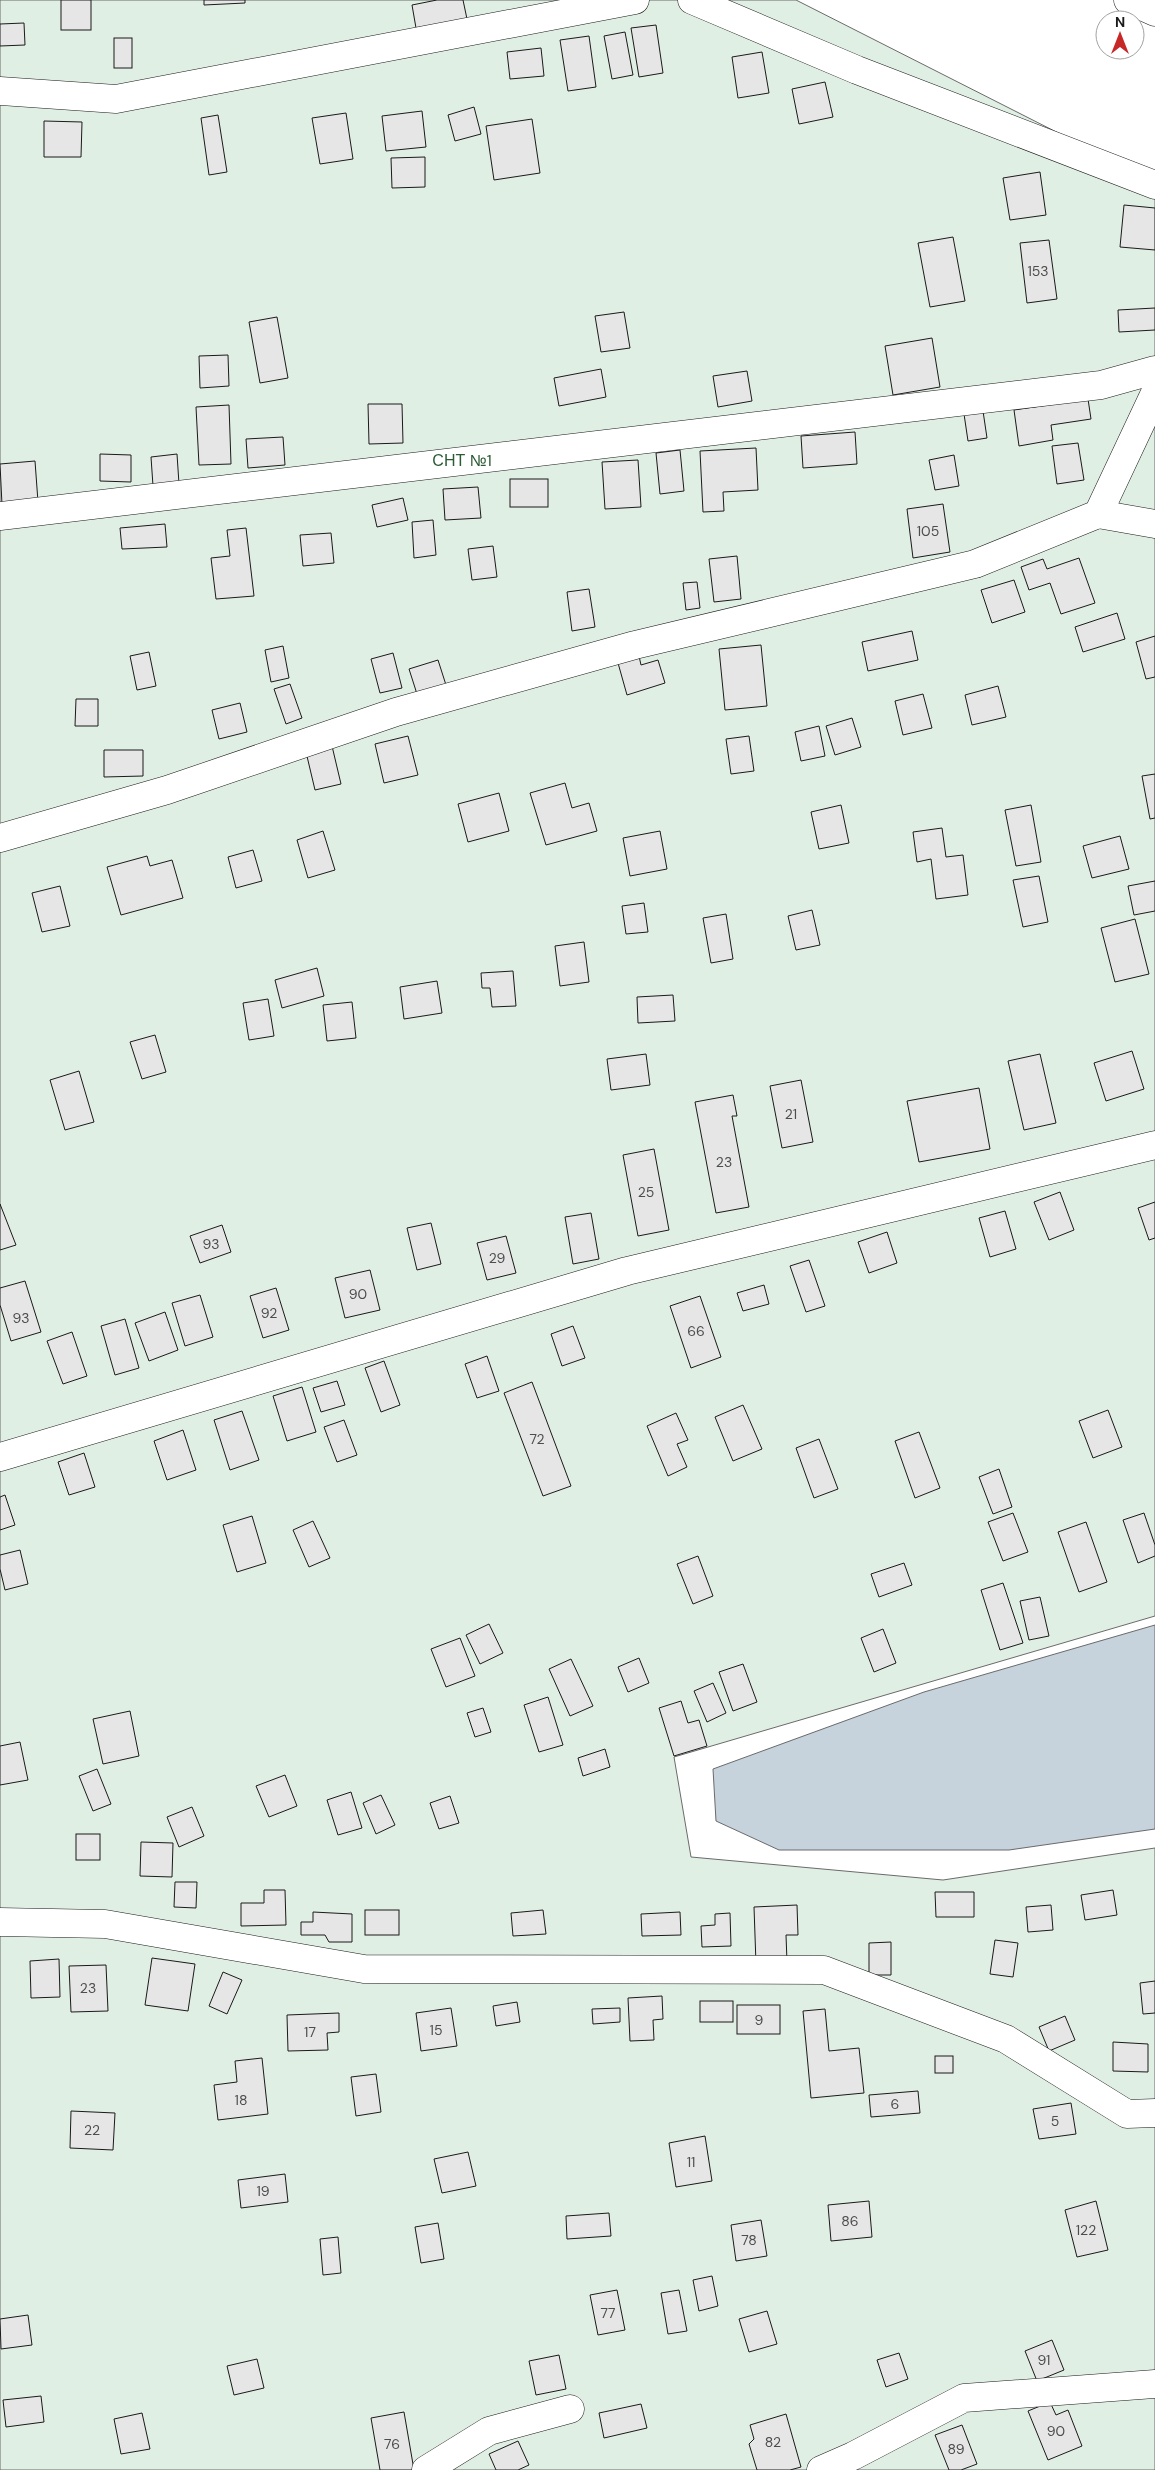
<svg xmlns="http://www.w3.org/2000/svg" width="1155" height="2470" font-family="'DM Sans',sans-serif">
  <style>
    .green { fill: #e0efe3; stroke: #6a6a6a }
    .water { fill: #c6d2dc; stroke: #6a6a6a }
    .building { fill: #e6e6e6; stroke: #1a1a1a }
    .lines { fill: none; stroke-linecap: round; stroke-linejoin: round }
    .minor-casing { stroke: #1a1a1a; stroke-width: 29 }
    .minor { stroke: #fff; stroke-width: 28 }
    .labels { text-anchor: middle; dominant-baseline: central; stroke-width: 4; stroke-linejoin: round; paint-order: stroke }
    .number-label { font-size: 14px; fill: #4d4d4d }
    .park-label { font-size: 16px; fill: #2b5a34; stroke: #fff }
  </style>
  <rect width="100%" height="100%" fill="#fff"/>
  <!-- green -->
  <polygon class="green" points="0,0 796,0 1155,182 1155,1616 674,1757 691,1857 943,1880 1155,1848 1155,2470 0,2470"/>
  <!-- water -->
  <polygon class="water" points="1155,1625 1155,1829 1009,1850 779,1850 716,1821 713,1769 924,1692"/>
  <!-- building -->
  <g class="building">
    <rect x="61" y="0" width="30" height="30"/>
    <polygon points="204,0 245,0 245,3 204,5"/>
    <polygon points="437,0 463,0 467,19 416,28 412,5"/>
    <polygon points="24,23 25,45 0,46 0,24"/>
    <polygon points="656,25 663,73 639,77 631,28"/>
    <polygon points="625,32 633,75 612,79 604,36"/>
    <polygon points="589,36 596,87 568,91 560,40"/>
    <rect x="114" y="38" width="18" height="30"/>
    <polygon points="541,48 544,76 510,79 507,52"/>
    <polygon points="762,52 769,93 738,98 732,57"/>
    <polygon points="825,82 833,117 799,124 792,89"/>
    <polygon points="474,107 481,134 455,141 448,115"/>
    <polygon points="422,111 426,147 386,151 382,116"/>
    <polygon points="346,113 353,159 320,164 312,118"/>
    <polygon points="218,115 227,172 209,175 201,118"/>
    <polygon points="532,119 540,173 494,180 486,126"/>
    <polygon points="44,121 82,122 81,157 44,157"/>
    <polygon points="425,157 425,187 392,188 391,158"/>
    <polygon points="1040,172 1046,215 1010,220 1003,178"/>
    <polygon points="1124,205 1155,208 1155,250 1120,247"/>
    <polygon points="953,237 965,301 930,307 918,243"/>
    <polygon points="1049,240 1057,299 1027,303 1020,243"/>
    <polygon points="1155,308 1155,330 1119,332 1118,310"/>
    <polygon points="624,312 630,348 601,352 595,316"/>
    <polygon points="277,317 288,378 260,383 249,322"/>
    <polygon points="932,338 940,387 893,395 885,346"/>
    <polygon points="228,355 229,386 200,388 199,356"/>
    <polygon points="601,369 606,397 559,406 554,378"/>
    <polygon points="747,371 752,401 718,407 713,376"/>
    <polygon points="1088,399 1091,419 1051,425 1053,440 1019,446 1014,410"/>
    <polygon points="368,404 402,404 403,443 369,444"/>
    <polygon points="229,405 231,464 199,465 196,407"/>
    <polygon points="983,411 987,438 968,441 964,414"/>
    <polygon points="855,432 857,464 803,468 801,436"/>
    <polygon points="283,437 285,465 248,468 246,439"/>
    <polygon points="1078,443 1084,480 1057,484 1052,446"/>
    <polygon points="756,448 758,490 723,492 724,511 703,512 700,451"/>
    <polygon points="680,450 684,491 660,494 656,453"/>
    <polygon points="100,454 131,455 131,482 100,481"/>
    <polygon points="177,454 179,484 153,486 151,457"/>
    <polygon points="954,455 959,486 935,490 929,460"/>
    <polygon points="638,460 641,507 605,509 602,462"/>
    <polygon points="35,461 38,502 2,505 0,464"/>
    <rect x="510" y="479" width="38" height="28"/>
    <polygon points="478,487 481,518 445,520 443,489"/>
    <polygon points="403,498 408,520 377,527 372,505"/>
    <polygon points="943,504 950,552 913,558 907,509"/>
    <polygon points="433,520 436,555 414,558 412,522"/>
    <polygon points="165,524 167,547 122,549 120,528"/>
    <polygon points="246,528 254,596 216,599 211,558 230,556 227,530"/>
    <polygon points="331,533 334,563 303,566 300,535"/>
    <polygon points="493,546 497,577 472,580 468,549"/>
    <polygon points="737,556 741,599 714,602 709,559"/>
    <polygon points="1079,558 1095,603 1061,614 1050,583 1029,590 1021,567 1043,559 1047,569"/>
    <polygon points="1014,580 1025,612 992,623 981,590"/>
    <polygon points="697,582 700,608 686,610 683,583"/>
    <polygon points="589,589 595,627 572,631 567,592"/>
    <polygon points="1117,613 1125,639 1083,652 1075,627"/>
    <polygon points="912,631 918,660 868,671 862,642"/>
    <polygon points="1155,636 1155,677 1146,679 1136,642"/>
    <polygon points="761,645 767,706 725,710 719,649"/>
    <polygon points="283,646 289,678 271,682 265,650"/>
    <polygon points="149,652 156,686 137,690 130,656"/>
    <polygon points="393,653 402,688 380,693 371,659"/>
    <polygon points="639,656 641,665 658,660 665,683 627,695 618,663"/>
    <polygon points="438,660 446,685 417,694 409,669"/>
    <polygon points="290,684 302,718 286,724 274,689"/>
    <polygon points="998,686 1006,717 972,725 965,695"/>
    <polygon points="923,694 932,728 903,735 895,701"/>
    <polygon points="76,699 98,699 98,726 75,726"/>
    <polygon points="240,703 247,732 219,739 212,710"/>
    <polygon points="852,718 861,747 835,755 826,726"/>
    <polygon points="819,726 825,756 801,761 795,732"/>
    <polygon points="408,736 418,775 384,783 375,744"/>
    <polygon points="749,736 754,771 731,774 726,739"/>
    <polygon points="332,746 341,784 315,790 306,752"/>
    <polygon points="104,750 143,750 143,776 104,777"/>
    <polygon points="1155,774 1155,818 1150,819 1142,776"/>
    <polygon points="565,783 572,808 589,803 597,831 546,845 530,793"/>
    <polygon points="499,793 509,831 468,842 458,804"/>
    <polygon points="841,805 849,843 819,849 811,812"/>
    <polygon points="1031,805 1041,862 1016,866 1005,810"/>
    <polygon points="942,828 946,857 963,855 968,895 936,899 931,859 917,862 913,832"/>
    <polygon points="323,831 335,870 308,878 297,840"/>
    <polygon points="660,831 667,869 630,876 623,838"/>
    <polygon points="1120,836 1129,869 1092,878 1083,846"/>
    <polygon points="253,850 262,881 236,888 228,857"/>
    <polygon points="147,856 150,866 172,860 183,898 121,915 107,867"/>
    <polygon points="1039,876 1048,922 1023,927 1013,880"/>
    <polygon points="1155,881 1155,911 1134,915 1128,886"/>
    <polygon points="60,886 70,926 42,932 32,893"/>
    <polygon points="644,903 648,932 626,934 622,906"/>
    <polygon points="812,910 820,945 796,950 788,916"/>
    <polygon points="726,914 733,959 711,963 703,918"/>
    <polygon points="1135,919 1149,974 1115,982 1101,928"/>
    <polygon points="584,942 589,982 560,986 555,946"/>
    <polygon points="317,968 324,996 282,1008 275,980"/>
    <polygon points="513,971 516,1006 492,1007 490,988 482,988 481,973"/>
    <polygon points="437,981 442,1013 404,1019 400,987"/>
    <polygon points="673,995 675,1021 638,1023 637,997"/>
    <polygon points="268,999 274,1036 249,1040 243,1003"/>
    <polygon points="352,1002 356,1038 327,1041 323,1005"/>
    <polygon points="155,1035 166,1072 142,1079 130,1042"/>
    <polygon points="1132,1051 1144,1089 1106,1101 1094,1063"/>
    <polygon points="646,1054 650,1085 611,1090 607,1059"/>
    <polygon points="1040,1054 1056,1123 1024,1130 1008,1061"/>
    <polygon points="79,1071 94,1122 65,1130 50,1080"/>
    <polygon points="801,1080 813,1142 782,1148 770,1086"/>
    <polygon points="979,1088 990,1149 919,1162 907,1101"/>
    <polygon points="733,1095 737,1116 732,1116 749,1207 716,1213 695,1102"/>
    <polygon points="654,1149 669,1230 638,1236 623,1155"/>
    <polygon points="1060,1192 1074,1230 1049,1240 1034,1202"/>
    <polygon points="1155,1202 1155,1238 1149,1240 1138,1208"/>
    <polygon points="0,1204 16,1245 0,1250"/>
    <polygon points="1005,1211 1016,1249 990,1257 979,1218"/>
    <polygon points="591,1213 599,1259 573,1264 565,1217"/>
    <polygon points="431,1223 441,1264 417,1270 407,1228"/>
    <polygon points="222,1225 231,1252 200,1263 190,1236"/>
    <polygon points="887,1232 897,1263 869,1273 858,1242"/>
    <polygon points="506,1236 516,1273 487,1280 477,1243"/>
    <polygon points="809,1260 825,1306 806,1312 790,1266"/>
    <polygon points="370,1270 380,1310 345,1318 335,1278"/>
    <polygon points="25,1281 41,1332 11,1341 0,1305 0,1288"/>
    <polygon points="764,1285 769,1304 743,1311 737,1293"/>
    <polygon points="276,1288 289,1330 263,1338 250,1296"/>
    <polygon points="200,1295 213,1337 185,1346 172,1303"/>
    <polygon points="700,1296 721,1357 691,1368 670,1306"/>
    <polygon points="165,1312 178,1350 149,1361 135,1323"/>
    <polygon points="125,1319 139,1368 115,1375 101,1326"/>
    <polygon points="573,1326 585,1358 562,1366 551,1334"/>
    <polygon points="72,1332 87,1376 63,1384 47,1341"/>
    <polygon points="487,1356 499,1391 477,1398 465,1364"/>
    <polygon points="384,1361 400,1405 381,1412 365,1368"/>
    <polygon points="337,1381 345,1405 321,1412 313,1388"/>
    <polygon points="532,1382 571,1486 543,1496 504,1393"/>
    <polygon points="302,1387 316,1432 287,1441 273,1396"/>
    <polygon points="743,1405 762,1449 733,1461 715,1417"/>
    <polygon points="1108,1410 1122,1447 1093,1458 1079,1421"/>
    <polygon points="242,1411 259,1460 230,1470 214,1420"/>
    <polygon points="676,1413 688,1440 677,1444 687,1467 668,1476 647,1426"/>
    <polygon points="344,1420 357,1455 337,1462 324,1427"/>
    <polygon points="183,1430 196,1470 167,1480 154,1441"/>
    <polygon points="919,1432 940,1488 915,1498 895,1441"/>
    <polygon points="819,1439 838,1489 814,1498 796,1448"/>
    <polygon points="84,1453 95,1487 69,1495 58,1462"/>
    <polygon points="999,1469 1012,1507 993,1514 979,1477"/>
    <polygon points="5,1495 15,1525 0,1530 0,1497"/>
    <polygon points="1013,1513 1028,1552 1003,1561 988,1522"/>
    <polygon points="1144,1513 1155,1545 1155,1556 1138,1563 1123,1520"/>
    <polygon points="252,1516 266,1563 237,1572 223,1525"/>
    <polygon points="313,1521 330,1558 309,1567 293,1530"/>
    <polygon points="1086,1522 1107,1582 1079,1592 1058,1532"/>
    <polygon points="20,1550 28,1584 5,1590 0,1569 0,1555"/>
    <polygon points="698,1556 713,1596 693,1604 677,1564"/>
    <polygon points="904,1563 912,1585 879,1597 871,1574"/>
    <polygon points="1003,1583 1023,1643 1000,1650 981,1590"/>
    <polygon points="1040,1597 1049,1636 1029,1640 1020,1601"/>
    <polygon points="489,1624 503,1653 480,1664 466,1635"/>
    <polygon points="883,1629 896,1663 874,1672 861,1638"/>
    <polygon points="460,1638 475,1676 446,1687 431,1649"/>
    <polygon points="639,1658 649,1683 628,1692 618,1667"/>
    <polygon points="571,1659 593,1706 570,1716 549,1669"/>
    <polygon points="743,1664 757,1702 733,1711 719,1672"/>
    <polygon points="713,1683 726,1713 707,1722 694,1691"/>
    <polygon points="548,1697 563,1745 539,1752 524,1705"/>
    <polygon points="681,1701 688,1723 699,1720 707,1746 674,1756 659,1708"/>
    <polygon points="483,1708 491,1732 475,1737 467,1713"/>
    <polygon points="130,1711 139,1756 103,1764 93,1719"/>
    <polygon points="20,1742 28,1780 0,1785 0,1746"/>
    <polygon points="605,1749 610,1767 583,1776 578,1758"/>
    <polygon points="97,1769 111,1804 93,1811 79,1776"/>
    <polygon points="285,1775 297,1806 269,1817 256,1786"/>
    <polygon points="351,1792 362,1828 338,1835 327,1800"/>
    <polygon points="381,1795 395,1825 376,1834 363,1803"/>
    <polygon points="450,1796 459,1823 439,1829 430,1803"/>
    <polygon points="192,1807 204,1836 179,1847 167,1817"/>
    <rect x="76" y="1834" width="24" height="26"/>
    <polygon points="141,1842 173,1843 172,1877 140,1876"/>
    <polygon points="175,1882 197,1882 196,1908 174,1907"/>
    <polygon points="264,1890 285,1890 286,1925 241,1926 241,1903 264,1903"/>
    <polygon points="1113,1890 1117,1915 1085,1920 1081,1895"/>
    <polygon points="935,1892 974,1892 974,1917 936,1917"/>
    <polygon points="797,1905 798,1935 786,1935 787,1962 756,1964 754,1907"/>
    <polygon points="1051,1905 1053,1930 1028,1932 1026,1907"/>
    <rect x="365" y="1910" width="34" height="25"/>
    <polygon points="543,1910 546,1934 513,1936 511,1913"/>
    <polygon points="313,1912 352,1914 352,1942 329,1942 325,1935 301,1935 301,1922 313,1922"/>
    <polygon points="680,1912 681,1935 642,1936 641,1914"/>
    <polygon points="730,1913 731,1946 702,1947 701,1926 715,1925 715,1914"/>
    <polygon points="995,1940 1018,1943 1013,1977 990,1974"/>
    <polygon points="891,1942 891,1975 869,1975 869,1943"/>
    <polygon points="152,1958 195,1964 188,2011 145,2005"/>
    <polygon points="59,1959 60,1997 31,1998 30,1961"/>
    <polygon points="106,1965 108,2011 71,2012 69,1966"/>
    <polygon points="223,1972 242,1980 227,2014 209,2006"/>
    <polygon points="1155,1981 1155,2013 1143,2014 1140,1983"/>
    <polygon points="662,1996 663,2019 653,2020 654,2040 630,2041 628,1998"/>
    <rect x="700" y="2001" width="33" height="21"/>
    <polygon points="517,2002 520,2022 496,2026 493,2006"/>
    <rect x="737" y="2005" width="43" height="29"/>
    <polygon points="451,2008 457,2046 421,2051 416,2013"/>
    <polygon points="620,2008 620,2022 593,2024 592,2009"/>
    <polygon points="825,2009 829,2051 859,2048 864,2093 811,2098 803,2011"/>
    <polygon points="339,2013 339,2032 327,2033 328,2050 288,2051 287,2015"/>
    <polygon points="1065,2016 1075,2040 1049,2051 1039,2027"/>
    <polygon points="1113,2042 1148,2044 1148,2072 1113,2071"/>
    <rect x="935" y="2056" width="18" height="17"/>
    <polygon points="262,2058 268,2114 218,2120 214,2085 237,2082 235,2061"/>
    <polygon points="376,2074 381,2112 356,2116 351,2077"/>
    <polygon points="918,2091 920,2113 871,2117 869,2095"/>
    <polygon points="1071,2103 1076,2134 1039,2139 1033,2109"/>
    <polygon points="71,2111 115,2113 113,2150 70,2148"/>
    <polygon points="705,2136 712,2181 676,2187 669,2143"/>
    <polygon points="468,2152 476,2186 442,2193 434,2159"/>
    <polygon points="285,2174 288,2202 241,2208 238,2180"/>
    <polygon points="869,2201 872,2237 831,2241 828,2205"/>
    <polygon points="1096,2201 1108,2250 1077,2257 1065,2210"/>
    <polygon points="609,2213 611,2236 567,2239 566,2216"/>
    <polygon points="761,2220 767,2256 736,2261 731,2225"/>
    <polygon points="438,2223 444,2259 421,2263 415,2227"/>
    <polygon points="338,2237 341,2273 323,2275 320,2239"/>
    <polygon points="712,2276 718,2306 699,2311 693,2280"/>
    <polygon points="617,2290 625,2330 598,2335 590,2295"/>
    <polygon points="679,2290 687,2331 668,2334 661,2293"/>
    <polygon points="767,2311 777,2344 749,2352 739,2319"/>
    <polygon points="28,2315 32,2345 1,2349 0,2319"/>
    <polygon points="1052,2340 1064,2370 1037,2381 1025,2351"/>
    <polygon points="899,2353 908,2379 886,2387 877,2360"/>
    <polygon points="559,2355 566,2389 536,2395 529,2361"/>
    <polygon points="257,2359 264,2388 234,2395 227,2366"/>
    <polygon points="41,2396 44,2422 6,2427 3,2400"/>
    <polygon points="1050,2402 1056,2415 1068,2410 1082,2446 1048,2460 1028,2411"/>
    <polygon points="641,2404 647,2428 604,2438 599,2413"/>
    <polygon points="404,2412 414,2470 380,2470 371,2418"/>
    <polygon points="142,2413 150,2449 121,2454 114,2419"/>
    <polygon points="786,2414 801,2467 790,2470 757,2470 749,2444 754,2439 750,2425"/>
    <polygon points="962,2425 977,2464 961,2470 949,2470 935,2435"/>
    <polygon points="518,2441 529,2465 518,2470 496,2470 489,2454"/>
  </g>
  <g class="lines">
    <defs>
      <g id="minor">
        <polyline points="692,0 857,70 1155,185"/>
        <polyline points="1128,0 1155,12"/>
        <polyline points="0,91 116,99 635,0"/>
        <polyline points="1098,514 1155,524"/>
        <polyline points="0,516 1101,385 1155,370"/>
        <polyline points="0,838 167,790 396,712 635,645 975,564 1098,514 1155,393"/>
        <polyline points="0,1457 627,1271 1155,1145"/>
        <polyline points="0,1922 105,1924 364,1969 824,1970 1006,2039 1127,2114 1155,2113"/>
        <polyline points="426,2470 489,2431 570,2409"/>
        <polyline points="821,2470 853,2456 964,2398 1155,2384"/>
      </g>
    </defs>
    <!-- minor casing -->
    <use href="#minor" class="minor-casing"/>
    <!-- minor -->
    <use href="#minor" class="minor"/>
  </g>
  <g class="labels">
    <!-- number labels -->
    <g class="number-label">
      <text x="1038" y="271">153</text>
      <text x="928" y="531">105</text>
      <text x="791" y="1114">21</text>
      <text x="724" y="1162">23</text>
      <text x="646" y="1192">25</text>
      <text x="211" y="1244">93</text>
      <text x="497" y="1258">29</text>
      <text x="358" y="1294">90</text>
      <text x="269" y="1313">92</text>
      <text x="21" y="1318">93</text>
      <text x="696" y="1331">66</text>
      <text x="537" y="1439">72</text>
      <text x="88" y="1988">23</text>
      <text x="759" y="2020">9</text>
      <text x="436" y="2030">15</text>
      <text x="310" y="2032">17</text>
      <text x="241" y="2100">18</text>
      <text x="895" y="2104">6</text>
      <text x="1055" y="2121">5</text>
      <text x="92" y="2130">22</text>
      <text x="691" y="2162">11</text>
      <text x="263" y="2191">19</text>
      <text x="850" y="2221">86</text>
      <text x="1086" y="2230">122</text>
      <text x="749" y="2240">78</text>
      <text x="608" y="2313">77</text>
      <text x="1044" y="2360">91</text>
      <text x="1056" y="2431">90</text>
      <text x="773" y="2442">82</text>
      <text x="392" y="2444">76</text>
      <text x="956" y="2449">89</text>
    </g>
    <!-- park labels -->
    <g class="park-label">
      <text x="462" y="460">СНТ №1</text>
    </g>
  </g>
  <!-- north arrow -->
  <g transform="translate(1120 35)"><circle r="24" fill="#ffffff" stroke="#a3a3a3"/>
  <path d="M0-4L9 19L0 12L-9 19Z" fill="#c62828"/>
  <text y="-8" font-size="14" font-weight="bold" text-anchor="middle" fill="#1a1a1a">N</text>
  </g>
</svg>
